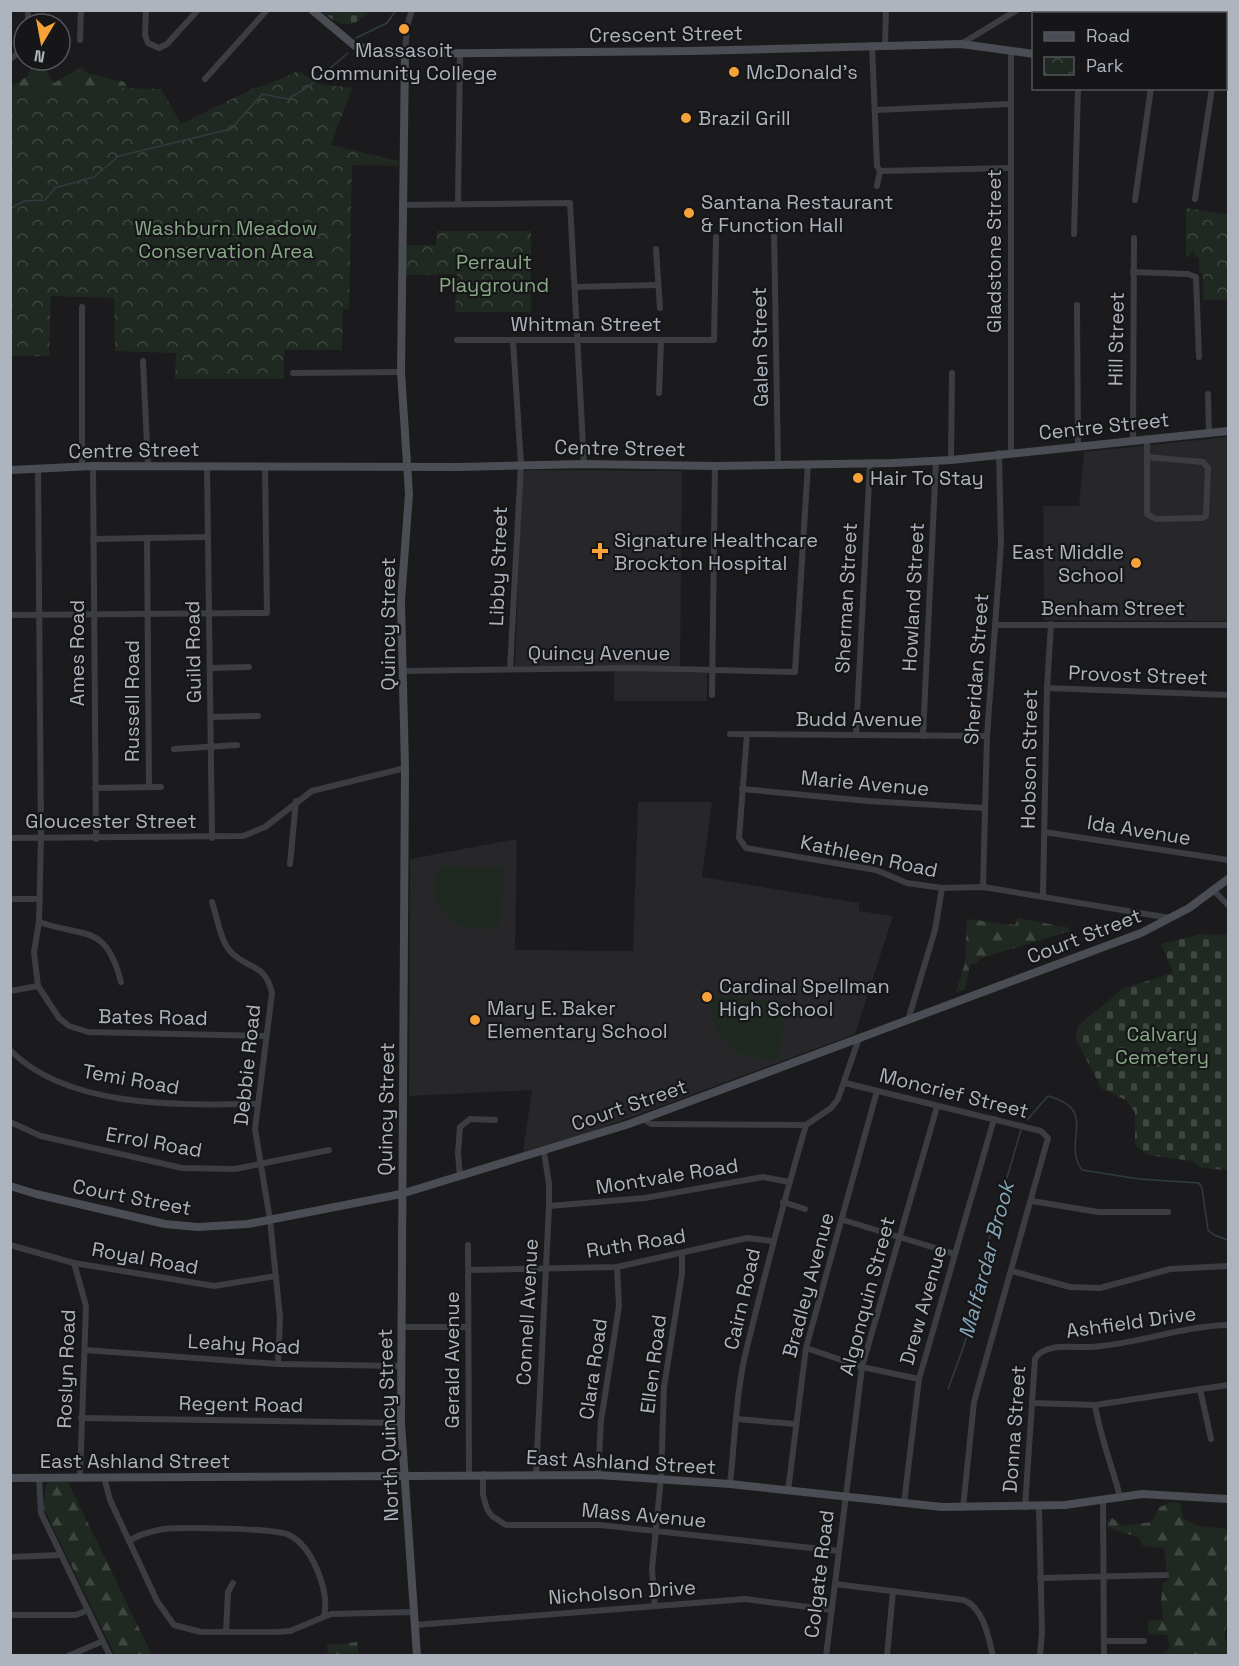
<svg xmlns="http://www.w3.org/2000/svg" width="1239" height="1666" font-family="'Space Grotesk',sans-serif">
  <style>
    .built { fill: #27272a }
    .forest { fill: url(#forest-firs) }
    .cemetery { fill: url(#cemetery-stones) }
    .park { fill: url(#park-crowns) }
    .pitch { fill: #202921 }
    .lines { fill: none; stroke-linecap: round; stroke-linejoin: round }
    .stream { stroke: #303c42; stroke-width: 1.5 }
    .street { stroke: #3c3d42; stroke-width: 6 }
    .secondary { stroke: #4a4d53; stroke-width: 8 }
    .poi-dot { fill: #f7a239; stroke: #161618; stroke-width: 2 }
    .labels { text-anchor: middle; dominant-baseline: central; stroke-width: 4.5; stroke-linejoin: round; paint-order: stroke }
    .street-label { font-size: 20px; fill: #adb4bd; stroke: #161618 }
    .poi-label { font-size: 20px; fill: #adb4bd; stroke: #161618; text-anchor: start }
    .park-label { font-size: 20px; fill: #86a884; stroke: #161618 }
    .water-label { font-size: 21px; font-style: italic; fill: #84a6b8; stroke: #161618 }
  </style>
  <defs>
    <pattern id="forest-firs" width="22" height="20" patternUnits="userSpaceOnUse" patternTransform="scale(1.5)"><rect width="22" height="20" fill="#202921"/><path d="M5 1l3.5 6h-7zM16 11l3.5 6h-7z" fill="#3e463f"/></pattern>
    <pattern id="cemetery-stones" width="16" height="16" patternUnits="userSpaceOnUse" patternTransform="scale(1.5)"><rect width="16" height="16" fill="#202921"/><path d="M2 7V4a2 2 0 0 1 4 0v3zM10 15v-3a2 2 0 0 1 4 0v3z" fill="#3e463f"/></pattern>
    <pattern id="park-crowns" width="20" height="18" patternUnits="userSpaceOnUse" patternTransform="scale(1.5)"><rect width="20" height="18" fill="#202921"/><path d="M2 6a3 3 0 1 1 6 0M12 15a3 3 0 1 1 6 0" fill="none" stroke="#3e463f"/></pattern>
  </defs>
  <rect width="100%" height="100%" fill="#1b1b1d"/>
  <!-- built -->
  <g class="built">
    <polygon points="1228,437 1228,621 1044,620 1043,506 1079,506 1084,452"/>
    <polygon points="528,470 682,471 680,673 707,673 707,701 614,701 614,666 515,666 522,476 524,471"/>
    <polygon points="638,802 712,802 702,877 859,903 859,911 893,916 855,1034 594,1131 523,1152 532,1090 409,1096 410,859 517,839 515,950 633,951"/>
  </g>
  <!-- forest -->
  <g class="forest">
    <polygon points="39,60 54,83 82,67 87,73 124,82 131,94 11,115 10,88 29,75 31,61"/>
    <polygon points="1018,918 1070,928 1070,931 979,959 979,962 970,965 965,990 956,992 965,963 967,919 1015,925"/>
    <polygon points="51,1482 68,1482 152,1655 115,1655 43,1507 46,1485"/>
    <polygon points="1172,1502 1180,1503 1183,1518 1198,1526 1228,1529 1228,1621 1224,1633 1228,1655 1162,1655 1170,1648 1167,1635 1148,1634 1148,1621 1163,1619 1161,1601 1163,1583 1168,1579 1164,1548 1143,1546 1138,1537 1108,1528 1107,1521 1112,1518 1123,1526 1151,1522 1160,1507"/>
    <polygon points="357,1642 359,1655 325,1655 328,1655 327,1645"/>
  </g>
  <!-- cemetery -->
  <g class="cemetery">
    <path d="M322,11h49c-20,18 -30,18 -49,0z"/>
    <polygon points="1202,934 1228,935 1228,1170 1200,1168 1192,1161 1148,1155 1135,1145 1135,1112 1126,1100 1102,1089 1075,1038 1079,1025 1124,988 1173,973 1161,944"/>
  </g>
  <!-- park -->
  <g class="park">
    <polygon points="298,71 320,84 352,88 331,145 399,161 398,166 352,165 349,309 343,309 342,350 284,350 284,379 175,379 176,353 115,351 114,298 51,296 49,356 11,356 11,91 111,91 112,88 161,89 181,124 254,88 264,86"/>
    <polygon points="1186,208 1228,214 1228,300 1203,300 1203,274 1199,271 1199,257 1195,257 1195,252 1190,253 1189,257 1186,257"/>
    <polygon points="437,231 531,231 531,312 455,312 457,274 405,275 406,245 436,245"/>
  </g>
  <!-- pitch -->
  <g class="pitch">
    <path d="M439,866l62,1 4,5 -6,55c-43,8 -77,-14 -60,-61z"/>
    <path d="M710,996l74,5 3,3 -9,55c-44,2 -68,-19 -68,-63z"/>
  </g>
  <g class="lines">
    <!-- stream -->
    <g class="stream">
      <polyline points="356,38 387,23 396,10"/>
      <polyline points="10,209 24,201 45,200 55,188 94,177 119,156 231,129 262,94 288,99 308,87 348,53"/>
      <path d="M1027,1120l21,-24c52,14 13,45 34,74l57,9 60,4 3,5 6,42 6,5 14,5"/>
      <path d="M948,1389c13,-35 28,-71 29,-110l44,-149"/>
    </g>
    <!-- street -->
    <g class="street">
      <polyline points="146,10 145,35 148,43 159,48 167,44 198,10"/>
      <polyline points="1087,14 1087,10"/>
      <polyline points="1179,14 1179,10"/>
      <polyline points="28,24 28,10"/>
      <polyline points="80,40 81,10"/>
      <polyline points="961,44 1017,10"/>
      <polyline points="872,45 877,166 880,171 877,186"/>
      <polyline points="885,45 886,10"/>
      <polyline points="405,54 407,26 412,10"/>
      <polyline points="10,59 24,49"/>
      <polyline points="205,79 267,10"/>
      <polyline points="876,110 1011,104"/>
      <polyline points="880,171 1011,168"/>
      <polyline points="1195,199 1212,88"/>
      <polyline points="1135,200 1151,88"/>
      <polyline points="458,204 460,52"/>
      <polyline points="402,205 570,203 584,464"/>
      <polyline points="774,228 778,465"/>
      <polyline points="1074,234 1078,88"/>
      <polyline points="656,249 660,308"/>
      <polyline points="1133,272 1188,274 1196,277 1199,357"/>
      <polyline points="575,287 658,285"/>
      <polyline points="1077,305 1078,445"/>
      <polyline points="457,340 714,340 716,237"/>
      <polyline points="143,361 148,466"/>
      <polyline points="293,373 401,372"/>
      <polyline points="659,393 661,341"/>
      <polyline points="1208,394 1209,432"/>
      <polyline points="1133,440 1134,238"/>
      <polyline points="1011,452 1011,51"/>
      <polyline points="1147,457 1203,462 1208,468 1206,516 1202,518 1156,519 1147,514 1147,438"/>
      <polyline points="951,460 952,373"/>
      <polyline points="93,466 96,839"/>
      <polyline points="207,466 212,838"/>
      <polyline points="82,467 82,307"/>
      <polyline points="38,469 41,837 39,922 34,952 38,986 59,1018 69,1026 88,1032 266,1036"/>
      <polyline points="147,538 149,787"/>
      <polyline points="93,539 208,537"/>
      <polyline points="10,615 267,613 265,466"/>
      <polyline points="997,625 1228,625"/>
      <polyline points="210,668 249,667"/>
      <polyline points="510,669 521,464 513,341"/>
      <polyline points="403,671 632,668 795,672 808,464"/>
      <polyline points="1047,688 1228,695"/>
      <polyline points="712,695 715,466"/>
      <polyline points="211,717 258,716"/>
      <polyline points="730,734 987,736"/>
      <polyline points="747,734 739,838 746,848 876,870 907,883 942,888 983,887 1170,918"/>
      <polyline points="856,735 870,463"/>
      <polyline points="923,736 936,461"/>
      <polyline points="174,749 237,745"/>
      <polyline points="95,788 161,787"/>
      <polyline points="742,789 868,801 984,808"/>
      <polyline points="1044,832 1228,860"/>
      <polyline points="10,838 243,836 265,827 312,791 405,768"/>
      <polyline points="290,864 296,801"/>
      <polyline points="983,887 987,736 1001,544 999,453"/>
      <polyline points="1214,891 1228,905"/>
      <polyline points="1043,895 1047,688 1051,624"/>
      <polyline points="10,899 40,899"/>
      <path d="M212,902c5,14 8,38 18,49 17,19 35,11 42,42l-17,136 15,91 10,97 -2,47"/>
      <path d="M39,922c46,16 67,1 82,60"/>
      <polyline points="10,991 38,986"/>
      <polyline points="908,1020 935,930 942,888"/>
      <path d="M10,1050c58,59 171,55 247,54"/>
      <polyline points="845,1083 1041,1131 1048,1138 974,1402 963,1508"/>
      <polyline points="643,1119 651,1124 806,1125 831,1108 838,1099 859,1038"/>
      <polyline points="10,1122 41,1136 182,1168 235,1169 329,1150"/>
      <polyline points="460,1177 458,1153 460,1127 470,1119 495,1120"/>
      <polyline points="1032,1201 1098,1212 1168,1212"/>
      <polyline points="783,1202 805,1209"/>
      <polyline points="549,1206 645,1198 763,1177 789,1182"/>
      <polyline points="843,1220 955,1254"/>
      <polyline points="10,1245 74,1263 214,1286 276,1276"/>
      <polyline points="468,1245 469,1474"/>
      <polyline points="74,1263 86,1306 80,1477"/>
      <polyline points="468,1270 617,1267 747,1238 772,1241"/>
      <polyline points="1012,1271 1070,1287 1100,1288 1170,1269 1228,1266"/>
      <polyline points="401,1327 468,1327"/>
      <polyline points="806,1348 862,1367 919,1379"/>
      <polyline points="85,1350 278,1364 401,1366"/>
      <polyline points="1200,1389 1211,1439"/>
      <polyline points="1032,1403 1095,1405 1228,1385"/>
      <path d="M1095,1405c5,32 17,60 25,92"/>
      <polyline points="81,1418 401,1423"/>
      <polyline points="737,1419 795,1424"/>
      <polyline points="483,1474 483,1495 487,1509 492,1516 506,1525 600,1525 839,1551"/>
      <polyline points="536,1474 549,1206 549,1184 544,1152"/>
      <polyline points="598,1475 601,1421 619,1306 617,1267"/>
      <polyline points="104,1477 110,1500 157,1601 174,1625 201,1632 277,1632 290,1631 331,1614 414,1612"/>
      <polyline points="39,1478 41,1513 110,1656"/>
      <path d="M730,1484c5,-46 6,-96 18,-141 18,-73 37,-146 58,-218"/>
      <polyline points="788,1491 806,1348 877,1091"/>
      <polyline points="1103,1501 1104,1656"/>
      <polyline points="904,1503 919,1379 994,1119"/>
      <path d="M1025,1507l10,-148c9,-17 40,-11 56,-12 46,-3 92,-21 137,-22"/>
      <polyline points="1039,1507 1042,1632 1040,1656"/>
      <path d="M129,1541c10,-7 23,-10 35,-12 18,-2 111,-1 125,6 23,11 41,56 35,81"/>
      <polyline points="10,1557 61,1555"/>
      <polyline points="1040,1578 1166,1575"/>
      <path d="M835,1584l129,16c20,9 24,36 29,56"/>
      <polyline points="655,1606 652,1569 661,1478 664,1387 682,1273 682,1254"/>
      <polyline points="10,1615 76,1615 88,1610"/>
      <polyline points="415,1625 745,1599 832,1610"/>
      <polyline points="226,1632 228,1592 233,1583"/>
      <polyline points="1105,1641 1144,1641"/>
      <polyline points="68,1656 103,1641"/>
      <polyline points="826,1656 862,1367 937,1107"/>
      <polyline points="887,1656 893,1591"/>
    </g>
    <!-- secondary -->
    <g class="secondary">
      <polyline points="312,10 355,46 389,54 692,51 961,44 1034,54"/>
      <polyline points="405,54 401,372 409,494 401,601 405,768 401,1423 417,1656"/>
      <polyline points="1226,80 1228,80"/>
      <polyline points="10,470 93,466 459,467 584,464 715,466 893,463 951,460 1228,431"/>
      <polyline points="10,1186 36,1194 165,1224 197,1227 248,1224 401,1194 629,1124 1141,933 1189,908 1228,879"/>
      <polyline points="10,1478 598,1475 730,1484 942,1507 1065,1505 1142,1494 1228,1499"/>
    </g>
  </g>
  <!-- markers -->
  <g class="poi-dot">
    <circle cx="404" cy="29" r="6"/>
    <circle cx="734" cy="72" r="6"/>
    <circle cx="686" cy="118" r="6"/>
    <circle cx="689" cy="213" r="6"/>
    <circle cx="858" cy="478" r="6"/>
    <path d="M597 542h6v6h6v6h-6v6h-6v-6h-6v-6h6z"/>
    <circle cx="1136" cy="563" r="6"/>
    <circle cx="707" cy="997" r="6"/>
    <circle cx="475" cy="1020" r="6"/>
  </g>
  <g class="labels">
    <!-- street labels -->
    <g class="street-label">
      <text transform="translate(666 34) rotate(-1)">Crescent Street</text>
      <text transform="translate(994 251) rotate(-90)">Gladstone Street</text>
      <text x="586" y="324">Whitman Street</text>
      <text transform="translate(1116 339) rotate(-89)">Hill Street</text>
      <text transform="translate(760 347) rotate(-91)">Galen Street</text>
      <text transform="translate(1104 426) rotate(-6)">Centre Street</text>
      <text transform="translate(620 448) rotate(1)">Centre Street</text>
      <text transform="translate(134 450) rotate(-1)">Centre Street</text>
      <text transform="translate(498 566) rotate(-88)">Libby Street</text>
      <text transform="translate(913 597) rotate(-87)">Howland Street</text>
      <text transform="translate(846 598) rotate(-87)">Sherman Street</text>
      <text x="1113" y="608">Benham Street</text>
      <text transform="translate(388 624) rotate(-90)">Quincy Street</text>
      <text transform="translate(193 652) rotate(-91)">Guild Road</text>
      <text transform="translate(77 653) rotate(-90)">Ames Road</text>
      <text x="599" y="653">Quincy Avenue</text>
      <text transform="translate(976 669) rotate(-86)">Sheridan Street</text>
      <text transform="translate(1138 675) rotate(2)">Provost Street</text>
      <text transform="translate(132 701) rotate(-90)">Russell Road</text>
      <text x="859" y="719">Budd Avenue</text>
      <text transform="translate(1029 759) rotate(-89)">Hobson Street</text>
      <text transform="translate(865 783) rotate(5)">Marie Avenue</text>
      <text x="111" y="821">Gloucester Street</text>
      <text transform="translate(1139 830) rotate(9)">Ida Avenue</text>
      <text transform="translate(869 856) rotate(12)">Kathleen Road</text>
      <text transform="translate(1084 936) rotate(-21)">Court Street</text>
      <text transform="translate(153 1017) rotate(1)">Bates Road</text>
      <text transform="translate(247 1065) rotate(-84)">Debbie Road</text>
      <text transform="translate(131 1079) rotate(10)">Temi Road</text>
      <text transform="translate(954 1093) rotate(14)">Moncrief Street</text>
      <text transform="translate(629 1105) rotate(-19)">Court Street</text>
      <text transform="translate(386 1109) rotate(-89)">Quincy Street</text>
      <text transform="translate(154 1142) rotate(10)">Errol Road</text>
      <text transform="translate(667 1176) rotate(-9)">Montvale Road</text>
      <text transform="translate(132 1197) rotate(11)">Court Street</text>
      <text transform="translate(636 1243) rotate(-9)">Ruth Road</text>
      <text transform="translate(145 1258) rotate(10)">Royal Road</text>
      <text transform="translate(808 1285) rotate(-75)">Bradley Avenue</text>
      <text transform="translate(867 1296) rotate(-75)">Algonquin Street</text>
      <text transform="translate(742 1299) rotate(-77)">Cairn Road</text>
      <text transform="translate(923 1305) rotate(-74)">Drew Avenue</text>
      <text transform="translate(527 1312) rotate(-87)">Connell Avenue</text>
      <text transform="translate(1131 1322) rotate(-8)">Ashfield Drive</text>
      <text transform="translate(244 1344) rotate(3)">Leahy Road</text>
      <text transform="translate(452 1360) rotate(-90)">Gerald Avenue</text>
      <text transform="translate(653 1364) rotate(-83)">Ellen Road</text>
      <text transform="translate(66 1369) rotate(-88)">Roslyn Road</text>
      <text transform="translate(593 1369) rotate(-82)">Clara Road</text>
      <text transform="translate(241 1404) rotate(1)">Regent Road</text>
      <text transform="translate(388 1425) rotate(-92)">North Quincy Street</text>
      <text transform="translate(1014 1429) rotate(-86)">Donna Street</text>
      <text x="135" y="1461">East Ashland Street</text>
      <text transform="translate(621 1462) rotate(3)">East Ashland Street</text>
      <text transform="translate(644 1515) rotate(5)">Mass Avenue</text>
      <text transform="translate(819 1574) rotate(-83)">Colgate Road</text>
      <text transform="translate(622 1592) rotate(-4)">Nicholson Drive</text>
    </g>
    <!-- poi labels -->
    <g class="poi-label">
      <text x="404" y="50" text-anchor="middle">Massasoit<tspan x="404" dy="23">Community College</tspan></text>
      <text x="746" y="72">McDonald's</text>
      <text x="698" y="118">Brazil Grill</text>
      <text x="701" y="202">Santana Restaurant<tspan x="701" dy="23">&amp; Function Hall</tspan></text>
      <text x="870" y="478">Hair To Stay</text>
      <text x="614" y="540">Signature Healthcare<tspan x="614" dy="23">Brockton Hospital</tspan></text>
      <text x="1124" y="552" text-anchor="end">East Middle<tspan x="1124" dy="23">School</tspan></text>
      <text x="719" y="986">Cardinal Spellman<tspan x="719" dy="23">High School</tspan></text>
      <text x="487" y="1008">Mary E. Baker<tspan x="487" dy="23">Elementary School</tspan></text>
    </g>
    <!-- park labels -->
    <g class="park-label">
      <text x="226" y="228">Washburn Meadow<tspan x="226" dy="23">Conservation Area</tspan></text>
      <text x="494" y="262">Perrault<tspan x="494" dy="23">Playground</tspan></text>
      <text x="1162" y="1034">Calvary<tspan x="1162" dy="23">Cemetery</tspan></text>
    </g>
    <!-- water labels -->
    <g class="water-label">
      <text transform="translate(986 1260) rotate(-75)">Malfardar Brook</text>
    </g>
  </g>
  <!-- border -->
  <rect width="1239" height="1666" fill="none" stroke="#adb4bd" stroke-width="24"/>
  <!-- legend -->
  <rect x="1032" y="12" width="195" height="78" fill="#161618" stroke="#52555a" stroke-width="1.5"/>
  <rect x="1044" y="32" width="30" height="9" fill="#4a4d53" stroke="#52555a" stroke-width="1.5"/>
  <text x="1086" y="42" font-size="18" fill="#adb4bd">Road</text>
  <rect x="1044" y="57" width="30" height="18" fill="url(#park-crowns)" stroke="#52555a" stroke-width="1.5"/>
  <text x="1086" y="72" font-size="18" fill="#adb4bd">Park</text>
  <!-- north arrow -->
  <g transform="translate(42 42) rotate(190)"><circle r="28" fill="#161618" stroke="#52555a" stroke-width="1.5"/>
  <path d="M0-4.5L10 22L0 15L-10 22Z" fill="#f7a239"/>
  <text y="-9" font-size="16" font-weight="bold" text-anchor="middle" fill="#adb4bd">N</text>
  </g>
</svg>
